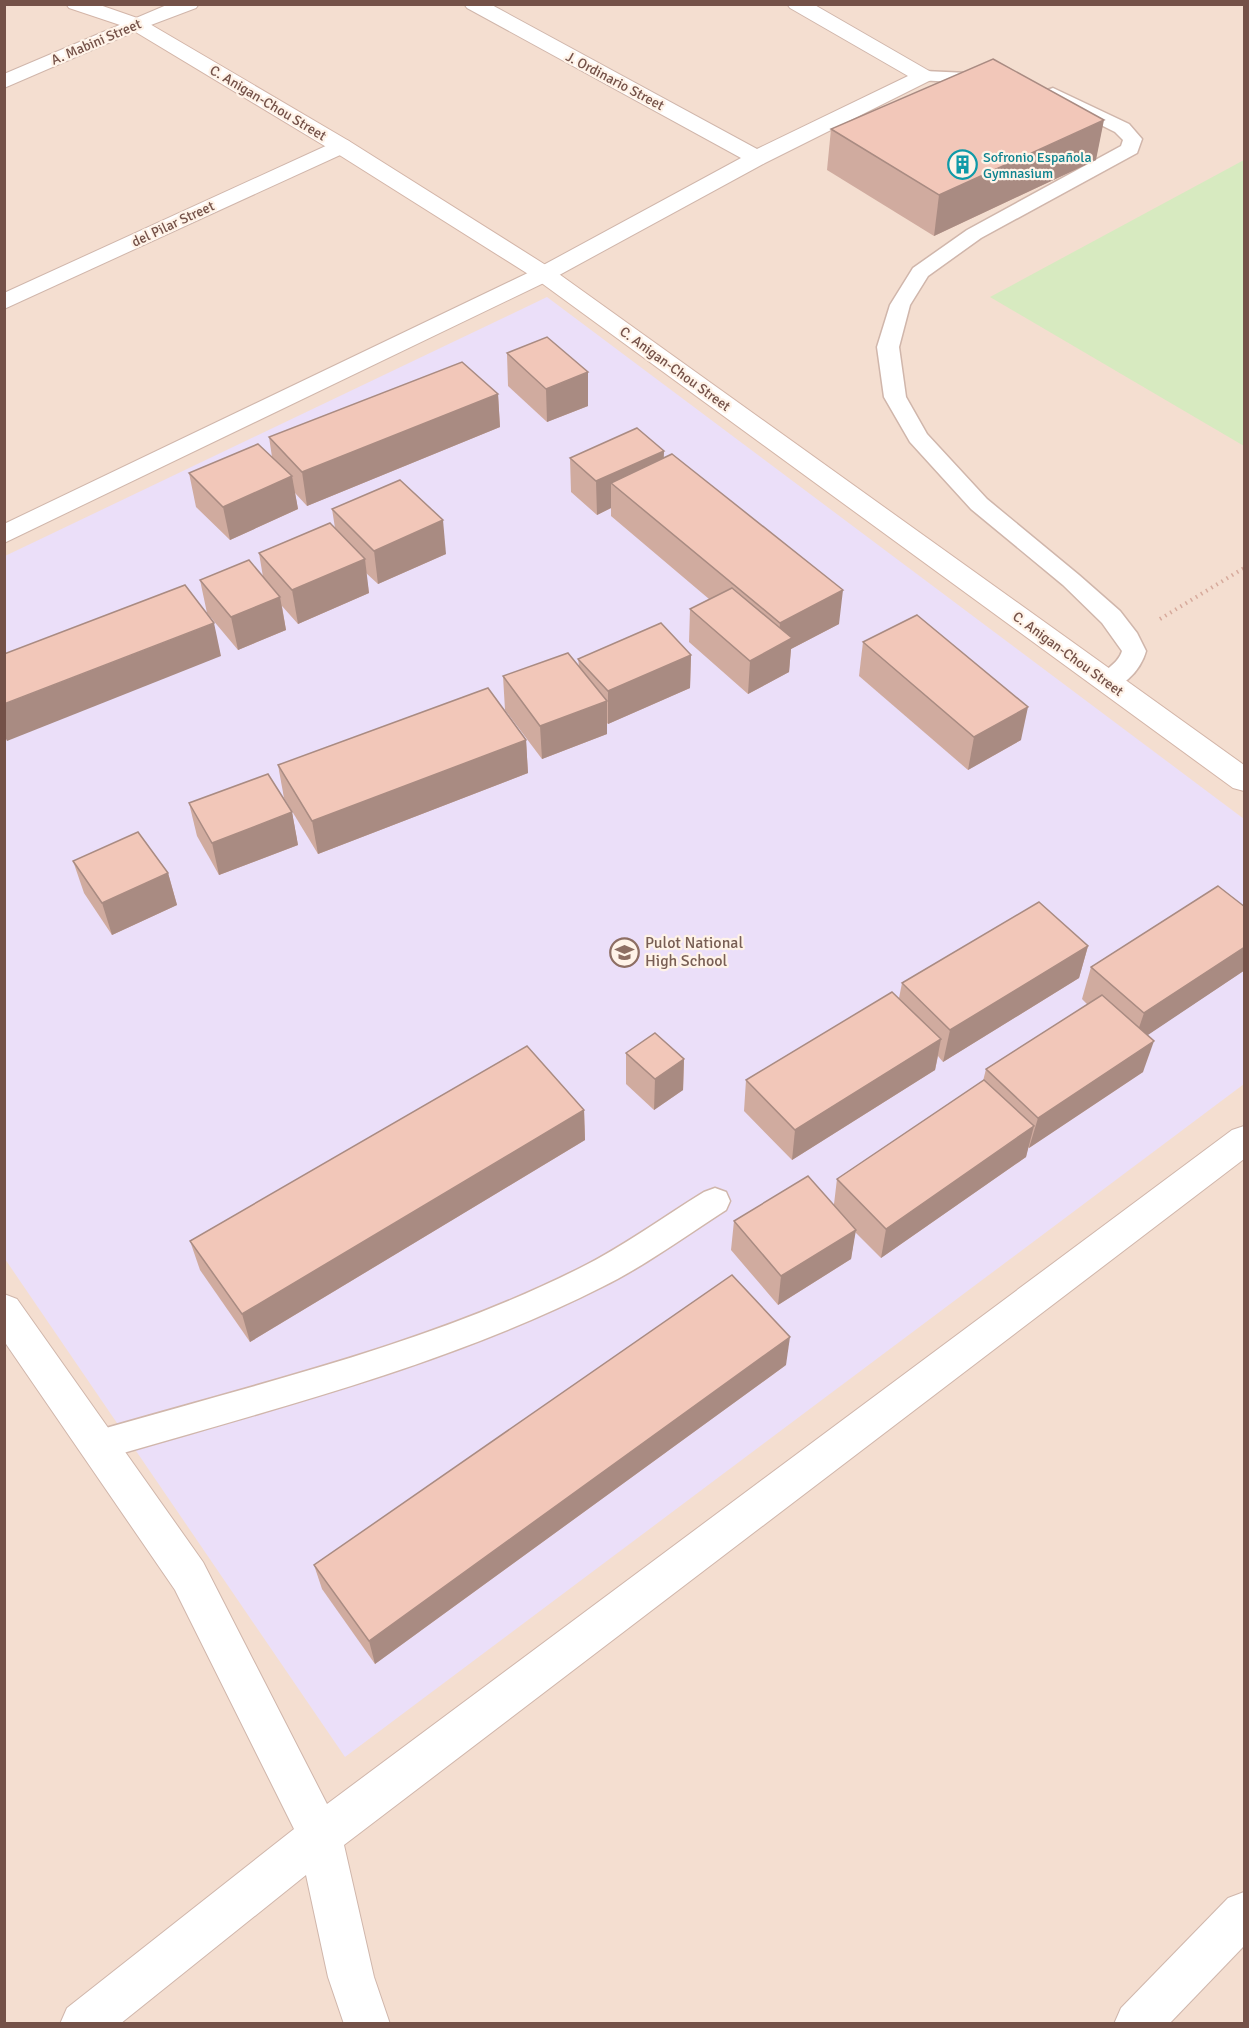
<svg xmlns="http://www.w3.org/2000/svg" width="1249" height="2028" font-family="Signika,sans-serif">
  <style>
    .residential { fill: #f4ded0 }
    .education { fill: #ebdff9 }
    .green { fill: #d7eac0 }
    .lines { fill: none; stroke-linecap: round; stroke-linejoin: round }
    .lane-casing { stroke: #d0b6ab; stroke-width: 3 }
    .street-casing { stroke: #d0b6ab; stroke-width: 2 }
    .secondary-casing { stroke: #d3b5a8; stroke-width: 2 }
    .path { stroke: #d7aa9c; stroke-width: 4; stroke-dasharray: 1.5 4.5; stroke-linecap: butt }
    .lane { fill: #fff; fill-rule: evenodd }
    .street { fill: #fff; fill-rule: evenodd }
    .secondary { fill: #fff; fill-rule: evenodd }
    .wall { fill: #d0ab9f }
    .shaded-wall { fill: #a98b82 }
    .building { fill: #f2c7b9; stroke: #a98b82; stroke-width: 1.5 }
    .labels { text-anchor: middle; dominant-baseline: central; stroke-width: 4.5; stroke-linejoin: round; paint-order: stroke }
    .far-street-label { font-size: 14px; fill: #745148; stroke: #fff3e8 }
    .far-culture-label { font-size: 14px; fill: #0d838f; stroke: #fff3e8; text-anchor: start }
    .education-label { font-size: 16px; fill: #785e54; stroke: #fff3e8; text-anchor: start }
  </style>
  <rect width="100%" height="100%" fill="#fdeee2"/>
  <!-- residential -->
  <rect class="residential" x="5" y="5" width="1239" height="2018"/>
  <!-- education -->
  <polygon class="education" points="547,297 1244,819 1244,1084 345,1757 5,1259 5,556"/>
  <!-- green -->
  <polygon class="green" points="1244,160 1244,446 990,297"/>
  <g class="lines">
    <defs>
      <g id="lane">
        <polygon points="924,71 990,74 996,75 999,79 996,83 990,84 918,80 915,76 918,72"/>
        <path d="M1053,88l76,36 13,15 -5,14 -156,85 -53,38 -18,29 -11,42 7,50 21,37 60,65 92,76 41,36 17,22 9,18c-5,19 -26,43 -48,37l-3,-6c7,-12 23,-17 27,-31l-20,-28 -39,-38 -92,-76 -61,-67 -26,-45 -7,-50 13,-42 23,-37 54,-38 154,-84 2,-6 -8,-8 -68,-34 -3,-4 3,-4z"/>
        <path d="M715,1188l11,4 4,9 -4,9c-39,25 -83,57 -124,77 -158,80 -334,123 -503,173l-12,-4 -5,-11 5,-11 12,-4c161,-47 330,-86 481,-162 43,-21 83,-51 124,-76z"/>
      </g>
      <g id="street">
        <polygon points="169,4 199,4 196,8 143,28 4,88 4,74"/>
        <polygon points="464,4 490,4 757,149 908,76 790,8 787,4 813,4 931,72 935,76 931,80 765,163 552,279 4,543 4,524 536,269 741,158 467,8"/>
        <polygon points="341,139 349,141 352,146 349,151 4,309 4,293"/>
        <polygon points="1244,1126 1244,1159 344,1845 374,1977 390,2024 344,2024 328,1977 306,1875 120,2024 60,2024 67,2008 294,1829 175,1590 4,1341 4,1294 17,1299 203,1562 327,1804 1232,1130"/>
        <polygon points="1244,1892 1244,1946 1169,2024 1114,2024 1121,2008 1228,1898"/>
      </g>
      <polygon id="secondary" points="66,4 97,4 143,20 349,141 552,269 1244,765 1244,791 1233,788 536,279 333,151 129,28 69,8"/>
    </defs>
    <!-- lane casing -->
    <use href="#lane" class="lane-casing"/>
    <!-- street casing -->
    <use href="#street" class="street-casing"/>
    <!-- secondary casing -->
    <use href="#secondary" class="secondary-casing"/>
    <!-- path -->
    <polyline class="path" points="1160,619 1244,568"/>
    <!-- lane -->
    <use href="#lane" class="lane"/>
    <!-- street -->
    <use href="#street" class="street"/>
    <!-- secondary -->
    <use href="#secondary" class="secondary"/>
  </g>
  <!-- wall -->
  <g class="wall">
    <polygon points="831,129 1096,160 934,236 827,170"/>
    <polygon points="507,353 588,406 547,422 508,386"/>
    <polygon points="498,394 500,427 307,506 295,493 298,509 230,540 196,507 189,473 272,457 269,437"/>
    <polygon points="570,458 664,458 839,624 791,649 789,672 748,694 689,642 690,609 709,599 611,516 611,508 597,515 571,492"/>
    <polygon points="332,509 446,554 378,584 366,573 369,593 298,624 282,606 286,630 238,650 207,613 200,580 263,577 259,553 335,528"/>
    <polygon points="863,642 1021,740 968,770 859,676"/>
    <polygon points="691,655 690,688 608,724 607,723 607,734 542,759 505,710 503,676 579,666 578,659"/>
    <polygon points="526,740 528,773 318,854 284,798 278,765"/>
    <polygon points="189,803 292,812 298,845 219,875 197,836"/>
    <polygon points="73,861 168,873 177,905 112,935 84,893"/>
    <polygon points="1245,907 1245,970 1147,1035 1143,1072 1029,1148 1028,1147 1026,1157 881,1258 855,1232 851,1259 778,1305 731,1250 734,1221 834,1204 837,1179 983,1081 986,1069 1088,1005 1082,999 1091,967"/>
    <polygon points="1088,946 1079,978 943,1062 938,1056 935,1070 792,1160 744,1111 746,1080 899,998 902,983"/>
    <polygon points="626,1053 684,1059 683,1090 654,1110 626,1084"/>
    <polygon points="584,1110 585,1140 250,1342 200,1270 190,1241"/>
    <polygon points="786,1365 375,1664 322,1589 314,1565"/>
  </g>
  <!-- shaded-wall -->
  <g class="shaded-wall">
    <polygon points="1104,120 1096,160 934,236 939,195"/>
    <polygon points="588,372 588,406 547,422 546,389"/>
    <polygon points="498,394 500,427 307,506 302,472"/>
    <polygon points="664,451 663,484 611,483 611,508 597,515 596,481"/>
    <polygon points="292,476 298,509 230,540 223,507"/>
    <polygon points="443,520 446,554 378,584 374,551"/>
    <polygon points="365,559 369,593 298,624 292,590"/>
    <polygon points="843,590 839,624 791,649 789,672 748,694 750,661 778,646 780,623"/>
    <polygon points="280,597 286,630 238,650 231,617"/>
    <polygon points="214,623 221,656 7,741 4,735 4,704"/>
    <polygon points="691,655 690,688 608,724 608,691"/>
    <polygon points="607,701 607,734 542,759 540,726"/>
    <polygon points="1028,707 1021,740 968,770 974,737"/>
    <polygon points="526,740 528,773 318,854 312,821"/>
    <polygon points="292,812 298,845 219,875 212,843"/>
    <polygon points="168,873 177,905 112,935 102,903"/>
    <polygon points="1088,946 1079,978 943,1062 950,1030"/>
    <polygon points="1245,947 1245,970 1133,1045 1144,1013"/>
    <polygon points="941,1039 935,1070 792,1160 795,1130"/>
    <polygon points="1154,1041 1143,1072 1029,1148 1038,1118"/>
    <polygon points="684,1059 683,1090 654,1110 655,1079"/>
    <polygon points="584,1110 585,1140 250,1342 242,1314"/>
    <polygon points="1034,1126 1026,1157 881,1258 886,1229"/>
    <polygon points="856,1230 851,1259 778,1305 781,1276"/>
    <polygon points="790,1337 786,1365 375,1664 369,1641"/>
  </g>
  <!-- building -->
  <g class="building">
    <polygon points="993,59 1104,120 939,195 831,129"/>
    <polygon points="547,337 588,372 546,389 507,353"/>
    <polygon points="462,362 498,394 302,472 269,437"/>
    <polygon points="637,428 664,451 596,481 570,458"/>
    <polygon points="258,444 292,476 223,507 189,473"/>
    <polygon points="672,454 843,590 780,623 611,483"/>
    <polygon points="400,480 443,520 374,551 332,509"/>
    <polygon points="330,523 365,559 292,590 259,553"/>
    <polygon points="249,560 280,597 231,617 200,580"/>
    <polygon points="185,585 214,623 4,704 4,654"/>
    <polygon points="732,588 792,638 750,661 690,609"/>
    <polygon points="917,615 1028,707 974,737 863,642"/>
    <polygon points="661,623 691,655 608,691 578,659"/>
    <polygon points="568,653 607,701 540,726 503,676"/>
    <polygon points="488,688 526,740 312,821 278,765"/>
    <polygon points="268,774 292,812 212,843 189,803"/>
    <polygon points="138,832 168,873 102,903 73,861"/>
    <polygon points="1218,886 1245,907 1245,947 1144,1013 1091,967"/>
    <polygon points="1039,902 1088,946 950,1030 902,983"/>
    <polygon points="892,992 941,1039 795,1130 746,1080"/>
    <polygon points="1102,995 1154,1041 1038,1118 986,1069"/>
    <polygon points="655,1033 684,1059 655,1079 626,1053"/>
    <polygon points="527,1046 584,1110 242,1314 190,1241"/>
    <polygon points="984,1080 1034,1126 886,1229 837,1179"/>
    <polygon points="808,1176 856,1230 781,1276 734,1221"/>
    <polygon points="732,1275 790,1337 369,1641 314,1565"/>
  </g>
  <!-- icons -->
  <defs>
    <symbol id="building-ring" viewBox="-11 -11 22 22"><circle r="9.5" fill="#fff3e8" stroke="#0f9aa8" stroke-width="1.5"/><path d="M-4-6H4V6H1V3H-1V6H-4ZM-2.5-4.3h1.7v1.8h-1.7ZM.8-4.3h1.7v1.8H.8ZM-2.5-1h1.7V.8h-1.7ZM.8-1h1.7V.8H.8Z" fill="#0f9aa8"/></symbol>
    <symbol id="school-ring" viewBox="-11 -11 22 22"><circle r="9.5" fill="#fff3e8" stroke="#8d6e63" stroke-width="1.5"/><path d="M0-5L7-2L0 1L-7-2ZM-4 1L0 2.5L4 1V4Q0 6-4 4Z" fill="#8d6e63"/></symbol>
  </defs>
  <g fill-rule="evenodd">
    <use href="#building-ring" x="946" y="148" width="33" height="33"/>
    <use href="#school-ring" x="608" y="936" width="33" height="33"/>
  </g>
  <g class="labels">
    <!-- far-street labels -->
    <g class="far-street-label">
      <text transform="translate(96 42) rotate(-23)">A. Mabini Street</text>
      <text transform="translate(615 81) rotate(28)">J. Ordinario Street</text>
      <text transform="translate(268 103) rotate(31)">C. Anigan-Chou Street</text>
      <text transform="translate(173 224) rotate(-25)">del Pilar Street</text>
      <text transform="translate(675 369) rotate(36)">C. Anigan-Chou Street</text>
      <text transform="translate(1068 654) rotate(36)">C. Anigan-Chou Street</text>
    </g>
    <!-- far-culture labels -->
    <g class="far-culture-label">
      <text x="983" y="157">Sofronio Española<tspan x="983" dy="16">Gymnasium</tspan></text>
    </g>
    <!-- education labels -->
    <g class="education-label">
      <text x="645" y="943">Pulot National<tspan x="645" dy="18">High School</tspan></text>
    </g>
  </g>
  <!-- border -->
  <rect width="1249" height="2028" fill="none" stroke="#745148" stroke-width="12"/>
</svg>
